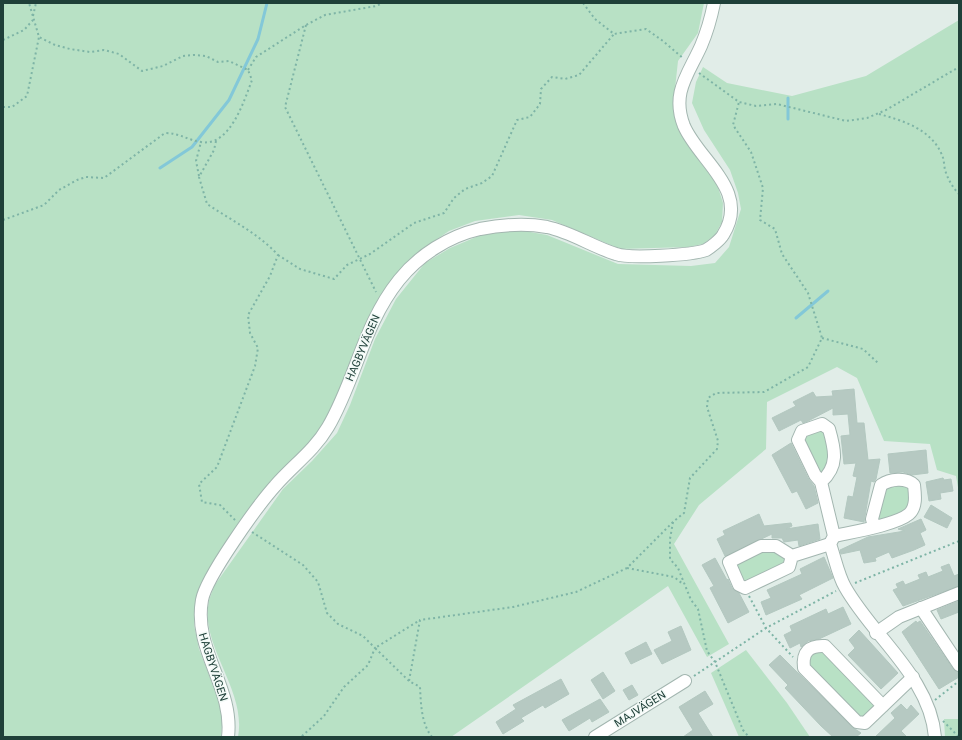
<svg xmlns="http://www.w3.org/2000/svg" width="962" height="740" font-family="Roboto,sans-serif">
  <style>
    .green { fill: #b8e1c5 }
    .lines { fill: none; stroke-linecap: round; stroke-linejoin: round }
    .stream { stroke: #83c8d8; stroke-width: 3 }
    .building { fill: #b6c9c2; stroke: #b3c8c0 }
    .minor-casing { stroke: #a3b6b0; stroke-width: 14 }
    .path { stroke: #7eb4a6; stroke-width: 2; stroke-dasharray: 2 3; stroke-linecap: butt }
    .minor { stroke: #fff; stroke-width: 12 }
    .labels { text-anchor: middle; dominant-baseline: central; stroke-width: 3; stroke-linejoin: round; paint-order: stroke }
    .street-label { font-size: 11px; fill: #1f4039; stroke: #f2f9f6 }
  </style>
  <rect width="100%" height="100%" fill="#e1ede8"/>
  <!-- green -->
  <g class="green">
    <polygon points="3,3 704,3 698,33 678,61 673,107 682,134 698,159 717,184 723,203 722,222 715,235 703,244 688,247 620,249 552,220 519,215 475,221 449,231 418,252 406,263 376,303 327,420 302,453 274,478 257,500 213,563 197,595 194,625 199,649 223,712 221,737 3,737"/>
    <path d="M959,20v473l-3,-17 -19,-6 -7,-26 -46,-3 -27,-63 -20,-11 -70,35 -1,47 -67,56 -25,39 55,100 -22,13 -39,-71 -217,151h-213c9,-47 -39,-91 -29,-136 1,-5 4,-10 5,-15l69,-97 29,-28 25,-28 13,-28 25,-66 21,-40 29,-36 25,-15 31,-13 38,-5 28,5 71,29 73,2 24,-3 14,-16 12,-38 -3,-16 -8,-23 -26,-40 -12,-27 4,-21 7,-15 24,16 65,13 74,-20z"/>
    <polygon points="829,429 830,474 815,475 802,431"/>
    <polygon points="909,481 909,514 874,526 881,485"/>
    <polygon points="761,546 792,556 789,567 745,588 729,562"/>
    <polygon points="817,645 883,706 865,723 804,668"/>
    <polygon points="746,650 787,703 810,737 739,737 711,673"/>
    <polygon points="944,719 959,719 959,737 945,737"/>
  </g>
  <g class="lines">
    <!-- stream -->
    <g class="stream">
      <polyline points="788,98 788,119"/>
      <polyline points="160,168 192,147 229,100 258,39 267,3"/>
      <polyline points="796,318 828,291"/>
    </g>
  </g>
  <!-- building -->
  <g class="building">
    <polygon points="854,389 857,423 864,423 868,460 880,459 876,479 874,482 871,481 864,522 844,518 848,496 853,497 857,477 853,476 856,463 844,464 841,436 850,435 848,414 833,415 833,408 808,421 803,423 801,420 779,431 772,418 796,406 793,402 813,392 816,397 833,396 832,391"/>
    <polygon points="791,443 808,478 814,486 818,503 806,509 797,491 792,493 772,455"/>
    <polygon points="926,450 928,473 912,475 903,472 890,473 888,454"/>
    <polygon points="943,478 944,480 951,479 953,491 940,493 941,499 929,501 926,482"/>
    <polygon points="931,505 952,518 947,528 924,517"/>
    <polygon points="759,514 764,526 791,523 792,526 786,529 818,524 820,539 799,546 798,540 784,542 782,538 772,538 772,534 725,556 717,539 725,535 723,531"/>
    <polygon points="921,519 926,530 920,533 925,545 914,550 892,558 889,552 875,558 876,561 864,563 860,550 841,554 840,550 868,537 905,531 898,529"/>
    <polygon points="824,557 833,578 799,595 802,599 766,615 761,602 771,598 767,590 802,574 800,569"/>
    <polygon points="715,558 727,580 728,579 732,588 739,593 749,612 728,623 710,588 714,586 702,565"/>
    <polygon points="949,564 954,576 959,574 959,586 903,606 893,590 898,588 896,584 903,581 905,585 920,579 918,575 926,572 928,577 943,571 941,567"/>
    <polygon points="959,601 959,612 941,619 937,610"/>
    <polygon points="843,607 851,624 819,639 808,641 801,647 800,643 790,648 784,635 792,631 790,626 826,609 828,614"/>
    <polygon points="916,621 917,623 920,621 953,669 959,672 959,677 939,689 902,632"/>
    <polygon points="681,626 691,650 662,664 654,650 672,641 668,632"/>
    <polygon points="859,630 898,673 881,689 848,655 855,648 849,640"/>
    <polygon points="646,642 652,654 631,664 625,653"/>
    <polygon points="780,655 852,727 861,733 856,737 833,737 821,726 785,688 788,685 769,665"/>
    <polygon points="603,672 615,691 603,699 591,680"/>
    <polygon points="561,679 569,694 545,708 543,705 521,718 524,721 503,734 496,722 516,709 513,705"/>
    <polygon points="632,685 638,695 629,700 623,690"/>
    <polygon points="705,691 713,704 698,713 713,737 683,737 693,730 679,707"/>
    <polygon points="600,699 609,712 592,722 590,718 569,731 562,720"/>
    <polygon points="901,704 907,710 911,705 919,714 901,731 907,737 875,737 895,718 891,713"/>
  </g>
  <g class="lines">
    <defs>
      <g id="minor">
        <path d="M821,482l-6,-7 -17,-35 4,-9 20,-7 7,5c6,21 10,37 -8,53l13,54 -4,8c5,14 8,31 15,43 28,50 85,90 90,150"/>
        <path d="M834,536c18,-4 62,-11 75,-22 8,-7 6,-20 5,-29 -8,-8 -24,-6 -33,0l-9,34 2,7"/>
        <polyline points="792,556 789,567 745,588 739,585 729,562 761,546 776,546 792,556 830,544"/>
        <polyline points="921,608 959,665"/>
        <polyline points="876,633 899,617 959,593"/>
        <path d="M883,706l-58,-60c-16,-1 -23,6 -21,22l53,54 8,1 48,-46"/>
        <path d="M228,737c6,-50 -35,-86 -26,-137 4,-23 56,-95 73,-114 17,-20 39,-35 53,-59 28,-48 35,-102 71,-147 20,-25 50,-44 81,-51 21,-4 45,-6 67,-2 24,5 46,20 69,27 14,5 76,1 90,-4 5,-3 14,-10 17,-15 28,-44 -24,-74 -39,-109 -13,-33 4,-51 17,-80 6,-14 10,-28 13,-43"/>
        <polyline points="595,737 685,681"/>
      </g>
    </defs>
    <!-- minor casing -->
    <use href="#minor" class="minor-casing"/>
    <!-- path -->
    <g class="path">
      <polyline points="583,3 595,19 614,34 646,29 663,41 684,59"/>
      <polyline points="33,16 36,3"/>
      <polyline points="306,25 285,107 376,292"/>
      <polyline points="3,40 24,30 33,20"/>
      <polyline points="248,70 256,57 306,25 325,15 376,6 383,3"/>
      <polyline points="699,73 739,102 756,106 777,104 846,121 867,118 886,110 959,67"/>
      <polyline points="3,107 12,107 27,96 39,37"/>
      <path d="M879,114c25,7 52,15 63,41 2,4 2,10 3,15 3,9 7,17 14,24"/>
      <path d="M216,141l-2,9 -15,27 8,27c24,16 52,30 71,51l-8,21 -22,39 2,18 8,15 -3,18 -38,101 -18,17 3,18 18,3 15,15"/>
      <polyline points="199,176 196,161 201,142"/>
      <path d="M3,220l41,-15 15,-15 18,-10 9,-3 18,1 61,-45c15,0 22,7 36,9 29,5 43,-41 51,-62l-4,-10 -19,-9 -11,1 -12,-6 -12,-1 -11,1 -20,10 -21,5 -23,-17 -15,-4 -14,2 -20,-3 -15,-4 -16,-8 -10,-34"/>
      <polyline points="278,255 300,269 334,279 347,265 370,254 414,223 444,213 454,198 465,189 482,183 492,176 517,120 530,117 540,104 541,89 552,77 565,79 579,75 614,34"/>
      <polyline points="822,338 863,349 878,363"/>
      <polyline points="673,522 670,539 670,559 678,568 691,600 698,609 707,651 715,662 743,730 749,737"/>
      <polyline points="252,532 303,565 318,582 327,613 338,624 363,636 375,648 368,665 344,687 324,716 301,737"/>
      <polyline points="627,568 674,577 683,584"/>
      <polyline points="855,583 959,541"/>
      <polyline points="749,596 766,628 793,657"/>
      <polyline points="694,676 766,628 836,591"/>
      <polyline points="409,681 375,648 420,620"/>
      <polyline points="935,700 959,681"/>
      <polyline points="943,721 959,737"/>
      <path d="M432,737c-11,-14 -11,-33 -12,-50l-11,-6 11,-61 93,-13 63,-15 51,-24 47,-47 10,-8 6,-35 27,-29 1,-8 -11,-34 1,-9 8,-5 48,-1 44,-25 14,-29 -14,-45 -26,-39 -7,-25 -15,-9 3,-32 -12,-36 -18,-27 6,-23"/>
    </g>
    <!-- minor -->
    <use href="#minor" class="minor"/>
  </g>
  <g class="labels">
    <!-- street labels -->
    <g class="street-label">
      <text transform="translate(363 348) rotate(-67)">HAGBYVÄGEN</text>
      <text transform="translate(213 667) rotate(72)">HAGBYVÄGEN</text>
      <text transform="translate(640 709) rotate(-32)">MAJVÄGEN</text>
    </g>
  </g>
  <!-- border -->
  <rect width="962" height="740" fill="none" stroke="#1f4039" stroke-width="8"/>
</svg>
